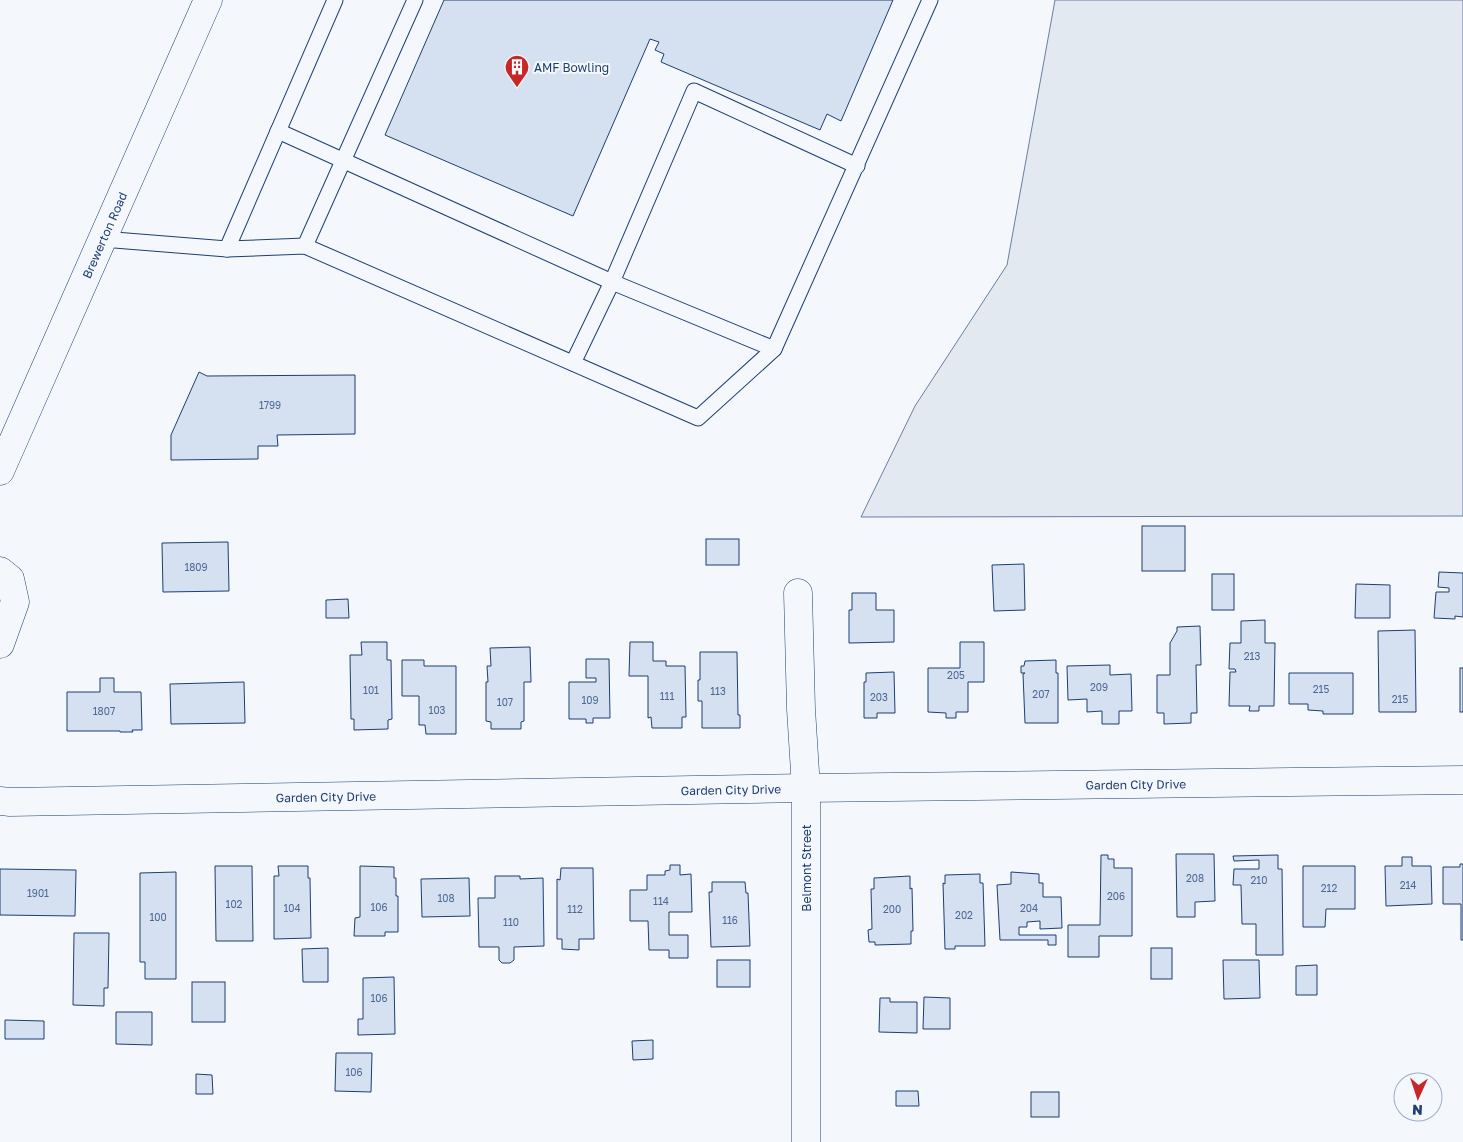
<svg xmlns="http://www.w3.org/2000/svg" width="1463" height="1142" font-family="'Golos Text',sans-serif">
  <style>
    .green { fill: #e3e9f0; stroke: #687fa3 }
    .building { fill: #d5e0f0; stroke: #1d3f73 }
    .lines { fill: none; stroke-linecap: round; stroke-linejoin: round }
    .service-casing { stroke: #1d3f73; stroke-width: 17 }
    .minor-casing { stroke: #1d3f73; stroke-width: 29 }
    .primary-casing { stroke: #1d3f73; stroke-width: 29 }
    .service { stroke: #f4f7fb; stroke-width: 15 }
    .minor { stroke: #f4f7fb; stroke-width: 28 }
    .primary { stroke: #f4f7fb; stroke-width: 28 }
    .labels { text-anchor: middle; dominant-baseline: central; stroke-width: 4; stroke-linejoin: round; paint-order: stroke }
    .number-label { font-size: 10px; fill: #4b6792 }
    .poi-label { font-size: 12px; fill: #1d3f73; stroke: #f4f7fb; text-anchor: start }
    .street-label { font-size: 12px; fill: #1d3f73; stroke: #f4f7fb }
  </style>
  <rect width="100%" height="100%" fill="#f4f7fb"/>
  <!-- green -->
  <polygon class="green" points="1055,0 1463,0 1463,516 861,517 915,406 1007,265"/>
  <!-- building -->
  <g class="building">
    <polygon points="444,0 893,0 841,121 827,114 820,130 661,62 664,54 655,50 659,42 650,39 573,216 385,135"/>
    <polygon points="199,372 207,376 355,375 355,434 277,435 278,446 258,446 258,459 171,460 171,435"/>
    <rect x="1142" y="526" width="43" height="45"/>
    <rect x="706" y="539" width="33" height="26"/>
    <polygon points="228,542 229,591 163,592 162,543"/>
    <polygon points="1024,564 1025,610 994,611 992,565"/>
    <polygon points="1439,572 1463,573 1463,617 1455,616 1455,619 1434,618 1436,592 1449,592 1449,588 1438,587"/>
    <rect x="1212" y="574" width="22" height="36"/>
    <polygon points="1356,584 1390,585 1390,618 1355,618"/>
    <polygon points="852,593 876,593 876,610 894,610 894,642 849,643 849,610 852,610"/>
    <polygon points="348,599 349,618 326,618 326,600"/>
    <polygon points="1265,620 1265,643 1275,643 1274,706 1259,706 1259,711 1249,711 1250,706 1229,706 1230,672 1236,672 1235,669 1229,669 1230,643 1241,643 1241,621"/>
    <polygon points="1200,626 1201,665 1196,665 1197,713 1191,713 1191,723 1164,724 1164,713 1157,713 1157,675 1170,675 1170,643 1177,631 1177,627"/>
    <polygon points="1415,630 1416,712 1379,712 1378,631"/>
    <polygon points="361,642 387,642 387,660 391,660 392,719 388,720 388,729 354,730 354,719 351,719 350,655 362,655"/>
    <polygon points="630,642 653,642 653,661 666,661 666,666 685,666 686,717 682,717 682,728 652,728 651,717 648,718 648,676 629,676"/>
    <polygon points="960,642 984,642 984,682 968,682 968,712 956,712 956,718 946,718 946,713 928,712 928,668 960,668"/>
    <polygon points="530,647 531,682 524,682 524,721 521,722 521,729 491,729 491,722 486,721 486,682 488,682 487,666 491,666 490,648"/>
    <polygon points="700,652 737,652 738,715 740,715 740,728 702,728 702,701 698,701 698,680 700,680"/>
    <polygon points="586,659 609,659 610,718 593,718 593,723 586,723 586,719 569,719 569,682 596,682 596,678 586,678"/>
    <polygon points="402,660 424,660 424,666 456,666 456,734 426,734 425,725 419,725 419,696 402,696"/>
    <polygon points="1056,660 1056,673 1058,673 1058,723 1025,723 1023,674 1025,673 1021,673 1021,666 1024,666 1025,661"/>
    <polygon points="1110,665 1110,675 1131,674 1132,711 1119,711 1119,724 1102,724 1102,711 1087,712 1087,699 1068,700 1067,666"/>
    <rect x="1460" y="668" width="3" height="44"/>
    <polygon points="894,672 895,713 877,713 877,718 864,718 864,682 866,682 866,673"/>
    <polygon points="1289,673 1353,673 1353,714 1323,714 1323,711 1308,710 1308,704 1289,704"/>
    <polygon points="100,678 114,678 114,692 141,692 142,730 132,730 133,732 120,732 120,731 67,731 67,692 100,692"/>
    <polygon points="244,682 245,723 171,724 170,684"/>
    <polygon points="1176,854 1214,854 1215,901 1195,902 1195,917 1177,917"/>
    <polygon points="1101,855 1108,855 1108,859 1114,859 1114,868 1132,868 1132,936 1099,936 1099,957 1068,957 1068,925 1100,925"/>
    <polygon points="1278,855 1278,869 1282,869 1283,955 1256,955 1256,924 1242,924 1241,885 1233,885 1234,869 1259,869 1259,860 1234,861 1233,856"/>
    <polygon points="1402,857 1412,857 1412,866 1431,866 1432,904 1386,906 1385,866 1402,866"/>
    <polygon points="1460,864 1463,864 1463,940 1461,940 1461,904 1443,904 1443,867 1460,867"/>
    <polygon points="670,865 680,865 680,875 691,874 692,912 669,912 669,935 688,935 688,958 669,958 669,950 649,950 648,921 630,921 630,890 647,890 647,875 665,875 665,871 670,870"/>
    <polygon points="215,866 252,866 253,941 216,941"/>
    <polygon points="278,866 308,866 308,878 310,878 311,938 274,939 274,876 279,876"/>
    <polygon points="360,866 394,867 394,878 396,878 396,896 398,896 398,932 385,932 385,936 354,936 355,918 360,917"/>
    <polygon points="1303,866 1355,866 1355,909 1326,909 1325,927 1303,927"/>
    <polygon points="561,868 593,868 594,939 579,939 579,950 562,949 562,939 557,939 557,879 560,880"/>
    <polygon points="0,869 76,870 75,916 0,915"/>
    <polygon points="176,872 176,979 145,979 145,962 140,962 140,873"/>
    <polygon points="1011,872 1039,874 1039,883 1043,883 1043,897 1061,897 1062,928 1040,929 1040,921 1027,922 1027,927 1019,927 1019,935 1056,935 1056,945 1048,945 1048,940 1000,940 997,885 1011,884"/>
    <polygon points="980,874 980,883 983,883 985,946 955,946 955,949 945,949 943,883 945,884 945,875"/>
    <polygon points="495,876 520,876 520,879 543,878 544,946 514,947 514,960 510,963 502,963 499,960 499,947 479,947 478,898 495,898"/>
    <polygon points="910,876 910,889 912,888 913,931 911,931 911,944 875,945 875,942 869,942 868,930 872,929 871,889 874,889 874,878"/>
    <polygon points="469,878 470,916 422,917 421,879"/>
    <polygon points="712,882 745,882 746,893 748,893 750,946 711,947 709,892 712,892"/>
    <polygon points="74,933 109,933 108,988 104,988 104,1006 73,1005"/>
    <polygon points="328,948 328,982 303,982 302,949"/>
    <rect x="1151" y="948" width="21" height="31"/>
    <rect x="717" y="960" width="33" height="27"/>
    <polygon points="1223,960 1259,960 1260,998 1224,999"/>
    <polygon points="1317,965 1317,995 1296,995 1296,966"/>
    <polygon points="394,977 395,1034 358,1035 358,1019 363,1019 363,978"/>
    <rect x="192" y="982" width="33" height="40"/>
    <polygon points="924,997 950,998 950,1029 923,1029"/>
    <polygon points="880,998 890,998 890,1002 917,1002 917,1033 879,1032"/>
    <polygon points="116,1012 152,1012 152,1045 116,1044"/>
    <polygon points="5,1020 44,1021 44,1039 5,1039"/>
    <polygon points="653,1040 653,1059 633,1060 632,1041"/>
    <polygon points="336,1053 372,1053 371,1092 335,1091"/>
    <polygon points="196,1074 212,1075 213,1094 196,1094"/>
    <polygon points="896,1091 918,1091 919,1106 896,1106"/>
    <rect x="1031" y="1092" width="28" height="25"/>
  </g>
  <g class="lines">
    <defs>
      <g id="service">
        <polyline points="278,131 612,282 694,91 857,166"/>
        <polyline points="102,239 227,249 305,246 698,418 774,349 930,0"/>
        <polyline points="305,246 415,0"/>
        <polyline points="227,249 335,0"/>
        <polyline points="573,363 612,282 774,349"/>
      </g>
      <g id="minor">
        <polyline points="0,571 10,579 15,602 0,644"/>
        <polyline points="798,593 801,709 806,788 806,1142"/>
        <path id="s1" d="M0,801l10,1 796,-14 657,-8"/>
      </g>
      <g id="primary">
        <path id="s2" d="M0,471l208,-471"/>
      </g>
    </defs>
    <!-- service casing -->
    <use href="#service" class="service-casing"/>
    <!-- minor casing -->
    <use href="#minor" class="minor-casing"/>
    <!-- primary casing -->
    <use href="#primary" class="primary-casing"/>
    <!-- service -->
    <use href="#service" class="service"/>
    <!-- minor -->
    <use href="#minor" class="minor"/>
    <!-- primary -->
    <use href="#primary" class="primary"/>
  </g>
  <!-- icons -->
  <defs>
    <symbol id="building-pin" viewBox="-11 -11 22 30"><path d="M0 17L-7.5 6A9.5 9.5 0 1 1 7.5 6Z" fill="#c62828" stroke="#f4f7fb"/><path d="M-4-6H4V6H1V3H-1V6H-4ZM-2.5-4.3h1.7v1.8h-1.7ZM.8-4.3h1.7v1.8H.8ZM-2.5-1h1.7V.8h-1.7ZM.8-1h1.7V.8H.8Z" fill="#fff"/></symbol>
  </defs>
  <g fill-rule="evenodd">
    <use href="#building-pin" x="503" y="53" width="28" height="38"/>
  </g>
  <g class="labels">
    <!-- number labels -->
    <g class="number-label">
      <text x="270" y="405">1799</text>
      <text x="196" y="567">1809</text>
      <text x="1252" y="656">213</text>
      <text x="956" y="675">205</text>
      <text x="1099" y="687">209</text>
      <text x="1321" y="689">215</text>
      <text x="371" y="690">101</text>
      <text x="718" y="691">113</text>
      <text x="1041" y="694">207</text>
      <text x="667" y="696">111</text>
      <text x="879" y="697">203</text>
      <text x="1400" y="699">215</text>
      <text x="590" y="700">109</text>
      <text x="505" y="702">107</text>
      <text x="437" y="710">103</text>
      <text x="104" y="711">1807</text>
      <text x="1195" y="878">208</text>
      <text x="1259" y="880">210</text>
      <text x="1408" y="885">214</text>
      <text x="1329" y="888">212</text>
      <text x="38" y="893">1901</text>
      <text x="1116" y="896">206</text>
      <text x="446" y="898">108</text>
      <text x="661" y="901">114</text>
      <text x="234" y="904">102</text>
      <text x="379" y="907">106</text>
      <text x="292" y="908">104</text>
      <text x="1029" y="908">204</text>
      <text x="575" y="909">112</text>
      <text x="892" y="909">200</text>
      <text x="964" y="915">202</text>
      <text x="158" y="917">100</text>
      <text x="730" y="920">116</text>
      <text x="511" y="922">110</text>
      <text x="379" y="998">106</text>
      <text x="354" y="1072">106</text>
    </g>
    <!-- poi labels -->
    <g class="poi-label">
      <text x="534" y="67">AMF Bowling</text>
    </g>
    <!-- street labels -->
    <g class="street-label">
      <text stroke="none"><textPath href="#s2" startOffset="258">Brewerton Road</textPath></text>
      <text stroke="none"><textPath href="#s1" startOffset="1136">Garden City Drive</textPath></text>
      <text stroke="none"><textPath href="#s1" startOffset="731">Garden City Drive</textPath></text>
      <text stroke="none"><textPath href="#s1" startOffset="326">Garden City Drive</textPath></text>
      <text transform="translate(806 868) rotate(-90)">Belmont Street</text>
    </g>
  </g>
  <!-- north arrow -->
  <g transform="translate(1418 1097) rotate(183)"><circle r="24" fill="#f4f7fb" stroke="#9eadc5"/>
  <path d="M0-4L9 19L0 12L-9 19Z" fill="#c62828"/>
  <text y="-8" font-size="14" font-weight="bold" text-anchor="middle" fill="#1d3f73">N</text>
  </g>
</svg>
